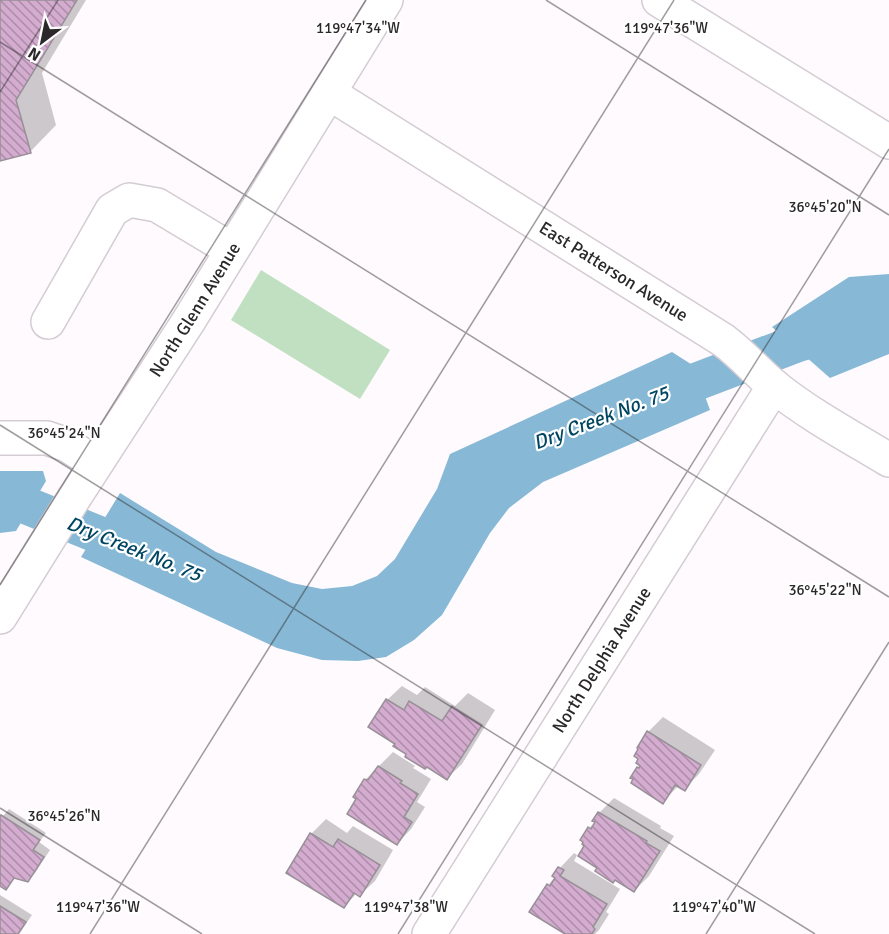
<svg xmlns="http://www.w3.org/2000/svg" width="889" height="934" font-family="Signika,sans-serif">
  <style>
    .grass { fill: #c0e0c1 }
    .water { fill: #87b9d6 }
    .shadow { fill: #0003 }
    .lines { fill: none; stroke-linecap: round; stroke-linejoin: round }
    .canal { stroke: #87b9d6; stroke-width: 38 }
    .building { fill: url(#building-back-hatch); stroke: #989097; stroke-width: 1.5 }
    .minor-casing { stroke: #d4ccd3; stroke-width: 36 }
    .minor { stroke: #fff; stroke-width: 33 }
    .ticks { fill: none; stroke: #2b282a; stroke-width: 1.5; stroke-opacity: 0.45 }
    .labels { text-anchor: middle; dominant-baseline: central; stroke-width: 4.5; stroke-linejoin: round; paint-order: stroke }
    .street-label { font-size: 18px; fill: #2b282a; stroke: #fff }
    .water-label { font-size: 20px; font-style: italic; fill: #004663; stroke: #fff }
    .ticks-label { font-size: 15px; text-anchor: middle; fill: #2b282a; stroke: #fff; stroke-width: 4.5; stroke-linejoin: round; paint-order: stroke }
  </style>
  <defs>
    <pattern id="building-back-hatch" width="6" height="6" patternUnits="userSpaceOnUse" patternTransform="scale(1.5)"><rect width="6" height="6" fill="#d4acd0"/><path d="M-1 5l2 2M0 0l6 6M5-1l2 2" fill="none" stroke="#ac8ca9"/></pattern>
  </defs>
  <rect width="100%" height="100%" fill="#fffafe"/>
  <!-- grass -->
  <polygon class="grass" points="261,270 390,350 360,399 231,320"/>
  <!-- water -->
  <g class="water">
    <polygon points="889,274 889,354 830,378 772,327 849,277"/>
    <polygon points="672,352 694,366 710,410 543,482 509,508 490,533 442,615 414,640 386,657 358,661 322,660 277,648 81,557 120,493 216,552 292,583 322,589 352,586 377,576 395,559 437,489 450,454"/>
    <polygon points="0,471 43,471 46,481 16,531 0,533"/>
  </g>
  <!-- shadow -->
  <g class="shadow">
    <polygon points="0,0 86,0 42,73 56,125 30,152 0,159"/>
    <polygon points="402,686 417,695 425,687 455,706 468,693 495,710 462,764 447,778 409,754 387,700"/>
    <polygon points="663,717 715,750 699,774 684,789 679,785 663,802 638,768 641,765 639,747 648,732"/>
    <polygon points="393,752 415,766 413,768 431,779 417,802 425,807 411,829 397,844 365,780"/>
    <polygon points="614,798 661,826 660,828 674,836 649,876 634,891 599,868 586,845 589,828 596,821 599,813"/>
    <polygon points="9,809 46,833 39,842 50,850 35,873 28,880 16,877 6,888 0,884 0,814 3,816"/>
    <polygon points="326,819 347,833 353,826 393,850 375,881 360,895 357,893 344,907 311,834"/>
    <polygon points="574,853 577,855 574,861 620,889 606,912 609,914 599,930 595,934 568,934 548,885 555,877 560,868"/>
    <polygon points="0,895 32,915 19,934 0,934"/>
  </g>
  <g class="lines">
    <!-- canal -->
    <g class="canal">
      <polyline points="651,399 798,343 889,317"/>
      <polyline points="0,500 13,500 141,552"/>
    </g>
  </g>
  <!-- building -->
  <g class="building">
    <polygon points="0,0 77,0 16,100 31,153 0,161"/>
    <polygon points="386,699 404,710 409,701 442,721 452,706 482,725 447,780 427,767 425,769 405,757 406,754 393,746 395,744 368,727"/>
    <polygon points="647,731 701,765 685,791 675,785 663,804 631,783 633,779 630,778 637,767 639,768 640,766 636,763 638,759 634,756 638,749 637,748"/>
    <polygon points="378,766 402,781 400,783 418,794 404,817 412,822 397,845 347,814 356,799 353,797 364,779 368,780"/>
    <polygon points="598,812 647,841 646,843 660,851 634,892 615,880 613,883 595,871 597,868 578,856 584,846 582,844 583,842 580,840 588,827 591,829 595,822 592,821"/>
    <polygon points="1,815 40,840 33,850 44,857 28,882 14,878 6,890 0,886 0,817"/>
    <polygon points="310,833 333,847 338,839 380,865 360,897 354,893 344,908 286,873"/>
    <polygon points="558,867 564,870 560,876 607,904 593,927 595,929 592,934 565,934 529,912 547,884 550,886 555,878 552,876"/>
    <polygon points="0,906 26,922 18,934 0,934"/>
  </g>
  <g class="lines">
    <defs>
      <g id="minor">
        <polyline points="659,0 889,142"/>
        <path id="s1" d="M329,93l394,247c19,14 34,32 52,47 35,28 76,50 114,73"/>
        <polyline points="48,322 112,210 129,200 157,205 232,250"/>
        <polyline points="0,438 47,438 67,445 96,463"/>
        <path id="s2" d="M0,617l74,-119 114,-176 198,-322"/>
        <path id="s3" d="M429,934l345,-548"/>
      </g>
    </defs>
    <!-- minor casing -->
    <use href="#minor" class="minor-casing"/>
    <!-- minor -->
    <use href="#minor" class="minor"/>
  </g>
  <!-- ticks -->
  <path class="ticks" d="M546,0l343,215M0,42l889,555M0,92l58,-92M0,425l815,509M0,585l366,-585M0,808l202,126M90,934l584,-934M398,934l491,-785M706,934l183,-292"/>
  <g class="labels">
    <!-- street labels -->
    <g class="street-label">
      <text stroke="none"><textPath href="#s1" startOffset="336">East Patterson Avenue</textPath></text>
      <text stroke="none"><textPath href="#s2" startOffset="364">North Glenn Avenue</textPath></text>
      <text stroke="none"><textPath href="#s3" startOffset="324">North Delphia Avenue</textPath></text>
    </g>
    <!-- water labels -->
    <g class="water-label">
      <text transform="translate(601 418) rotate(-21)">Dry Creek No. 75</text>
      <text transform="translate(134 549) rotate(22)">Dry Creek No. 75</text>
    </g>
  </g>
  <g class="ticks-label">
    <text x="358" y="33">119°47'34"W</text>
    <text x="666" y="33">119°47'36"W</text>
    <text x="825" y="212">36°45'20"N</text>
    <text x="64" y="438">36°45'24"N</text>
    <text x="825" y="595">36°45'22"N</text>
    <text x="64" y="821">36°45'26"N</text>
    <text x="98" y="912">119°47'36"W</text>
    <text x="406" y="912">119°47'38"W</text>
    <text x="714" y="912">119°47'40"W</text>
  </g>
  <!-- north arrow -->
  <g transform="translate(42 42) rotate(212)" stroke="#ffffff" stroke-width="4.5" paint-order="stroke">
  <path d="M0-4.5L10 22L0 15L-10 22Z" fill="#2b282a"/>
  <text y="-9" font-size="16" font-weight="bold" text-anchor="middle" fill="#2b282a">N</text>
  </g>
</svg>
